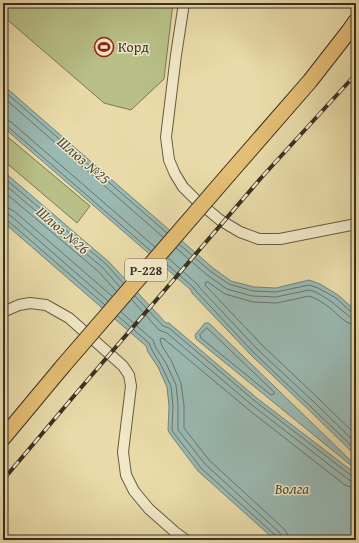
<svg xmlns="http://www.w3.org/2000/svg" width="359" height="543" font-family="'Gentium Book Plus',serif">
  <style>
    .green { fill: #b8c087; stroke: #787856 }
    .water { fill: #9ab9b2; stroke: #738279 }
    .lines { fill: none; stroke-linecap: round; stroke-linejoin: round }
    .shore { stroke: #6a746b; stroke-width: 1 }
    .minor-casing { stroke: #655b45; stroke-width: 12 }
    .highway-casing { stroke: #393024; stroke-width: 17 }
    .minor { stroke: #f1e8c7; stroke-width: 10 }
    .highway { stroke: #e4be74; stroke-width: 15 }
    .rail-casing { stroke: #393024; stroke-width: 4 }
    .rail { stroke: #f1e8c7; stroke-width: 2.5; stroke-dasharray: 8; stroke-linecap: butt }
    .highway-bridge-casing { stroke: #393024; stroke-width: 17; stroke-linecap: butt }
    .highway-bridge { stroke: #e4be74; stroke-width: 15 }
    .labels { text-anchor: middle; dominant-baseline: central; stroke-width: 3; stroke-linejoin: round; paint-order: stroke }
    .shield { fill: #f1e8c7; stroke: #706755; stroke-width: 1 }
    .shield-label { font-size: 13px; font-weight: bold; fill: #393024 }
    .poi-label { font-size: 14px; fill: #393024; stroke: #f1e8c7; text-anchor: start }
    .water-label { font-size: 15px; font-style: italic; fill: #4c4b40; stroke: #f1e8c7 }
  </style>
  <rect width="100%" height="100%" fill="#e9dba9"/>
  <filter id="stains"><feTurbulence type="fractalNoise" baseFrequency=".005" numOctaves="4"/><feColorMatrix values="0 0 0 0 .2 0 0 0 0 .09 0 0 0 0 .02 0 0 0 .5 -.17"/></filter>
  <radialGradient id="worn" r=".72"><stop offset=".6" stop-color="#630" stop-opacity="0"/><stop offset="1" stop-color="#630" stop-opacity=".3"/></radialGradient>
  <!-- green -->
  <g class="green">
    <polygon points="3,3 173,3 164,79 131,110 104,103 3,16"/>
    <polygon points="3,133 90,206 77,223 3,160"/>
  </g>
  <!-- water -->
  <g class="water">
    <polygon points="3,85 213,268 231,281 254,287 276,288 309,280 320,284 338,295 356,311 356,456 309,410 251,355 192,293 191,290 3,127"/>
    <polygon points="3,171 109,262 166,323 169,323 258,399 356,474 356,540 275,540 198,471 170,434 168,430 169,406 167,387 158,367 148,352 146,346 3,222"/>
    <polygon points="205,323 209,323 345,455 356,466 355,467 353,467 196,339 195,335"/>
  </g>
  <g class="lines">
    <!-- shore -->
    <g class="shore">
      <polyline points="3,90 167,233"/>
      <polyline points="3,97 163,237"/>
      <polyline points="3,120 7,120 11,122 155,247"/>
      <polyline points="3,125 7,126 151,251"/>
      <polyline points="3,177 106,264 123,283"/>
      <polyline points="3,183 103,268 120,287"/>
      <polyline points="3,191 99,272 116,291"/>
      <polyline points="3,208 8,208 14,211 112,296"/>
      <polyline points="3,214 7,214 11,216 108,301"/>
      <polyline points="3,219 7,220 105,305"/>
      <polyline points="179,244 210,271 229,284 253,291 276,292 309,285 318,288 336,298 352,313 356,313"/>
      <polyline points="176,248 207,275 227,289 252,296 276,297 309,290 316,292 332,302 350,317 356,319"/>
      <polyline points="168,258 197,284 200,288 257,349 315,403 356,443"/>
      <polyline points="164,262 193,287 196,291 254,353 311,407 356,450"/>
      <polyline points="135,296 163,326 169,328 256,402 352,476 356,477"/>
      <polyline points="132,300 159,330 167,333 253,406 349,480 356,482"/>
      <polyline points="121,312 153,340 156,348 166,363 176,385 178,405 178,430 205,464 279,532 282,536 282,540"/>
      <polyline points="118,316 149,343 152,350 161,365 171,386 173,406 172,429 173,432 201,468 275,535 277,540"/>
      <path d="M356,325c-12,-1 -18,-11 -27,-18 -6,-4 -13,-9 -20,-11l-32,7 -24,-1 -28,-8 -17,-12h-2l-1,2 1,2 56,59 57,54 37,36"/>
      <polygon points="207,328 274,392 274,394 271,395 201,338 200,335"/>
      <polyline points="288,540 287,533 283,528 209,460 184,428 184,405 181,383 171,360 162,346 160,340 161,338 164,339 249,410 345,485 350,487 356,488"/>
    </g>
    <defs>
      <g id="minor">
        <polyline points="184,3 176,55 166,137 169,160 175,174 183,187 196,200 220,220 240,232 259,239 280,239 356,224"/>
        <polyline points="3,312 19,305 30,303 46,305 69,318 123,366 129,375 131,386 123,452 126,475 134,491 149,509 175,532 186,540"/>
      </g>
      <g id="highway">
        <polyline points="229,174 310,81 349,31 356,21"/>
        <polyline points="3,438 63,366"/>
      </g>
    </defs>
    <!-- minor casing -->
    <use href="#minor" class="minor-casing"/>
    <!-- highway casing -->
    <use href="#highway" class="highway-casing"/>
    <!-- minor -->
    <use href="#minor" class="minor"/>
    <!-- highway -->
    <use href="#highway" class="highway"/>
    <defs>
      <polyline id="rail" points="3,480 79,390 261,178 356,74"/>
    </defs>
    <!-- rail casing -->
    <use href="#rail" class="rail-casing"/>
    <!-- rail -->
    <use href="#rail" class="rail"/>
    <defs>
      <polyline id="highway-bridge" points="63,366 229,174"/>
    </defs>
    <!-- highway-bridge casing -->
    <use href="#highway-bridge" class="highway-bridge-casing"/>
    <!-- highway-bridge -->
    <use href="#highway-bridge" class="highway-bridge"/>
  </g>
  <!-- icons -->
  <defs>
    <symbol id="stadium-ring" viewBox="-11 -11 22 22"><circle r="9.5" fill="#f1e8c7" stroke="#8f2418" stroke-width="1.5"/><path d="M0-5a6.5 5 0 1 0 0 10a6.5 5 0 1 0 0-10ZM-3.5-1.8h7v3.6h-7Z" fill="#8f2418"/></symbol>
  </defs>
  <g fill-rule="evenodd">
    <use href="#stadium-ring" x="93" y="36" width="22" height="22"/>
  </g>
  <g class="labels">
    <!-- shield labels -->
    <rect class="shield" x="125" y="259" width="42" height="22" rx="3"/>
    <g class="shield-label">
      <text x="146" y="270">Р-228</text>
    </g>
    <!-- poi labels -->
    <g class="poi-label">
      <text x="118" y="47">Корд</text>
    </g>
    <!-- water labels -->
    <g class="water-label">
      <text transform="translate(84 160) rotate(41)">Шлюз №25</text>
      <text transform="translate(63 230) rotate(41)">Шлюз №26</text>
      <text x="292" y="488">Волга</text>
    </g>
  </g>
  <!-- margin -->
  <rect width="359" height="543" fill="none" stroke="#e9dba9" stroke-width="16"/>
  <rect x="4" y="4" width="351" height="535" fill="none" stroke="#393024" stroke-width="2"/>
  <rect x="8" y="8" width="343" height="527" fill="none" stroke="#393024"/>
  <rect width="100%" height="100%" filter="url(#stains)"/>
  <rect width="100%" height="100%" fill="url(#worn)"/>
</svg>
